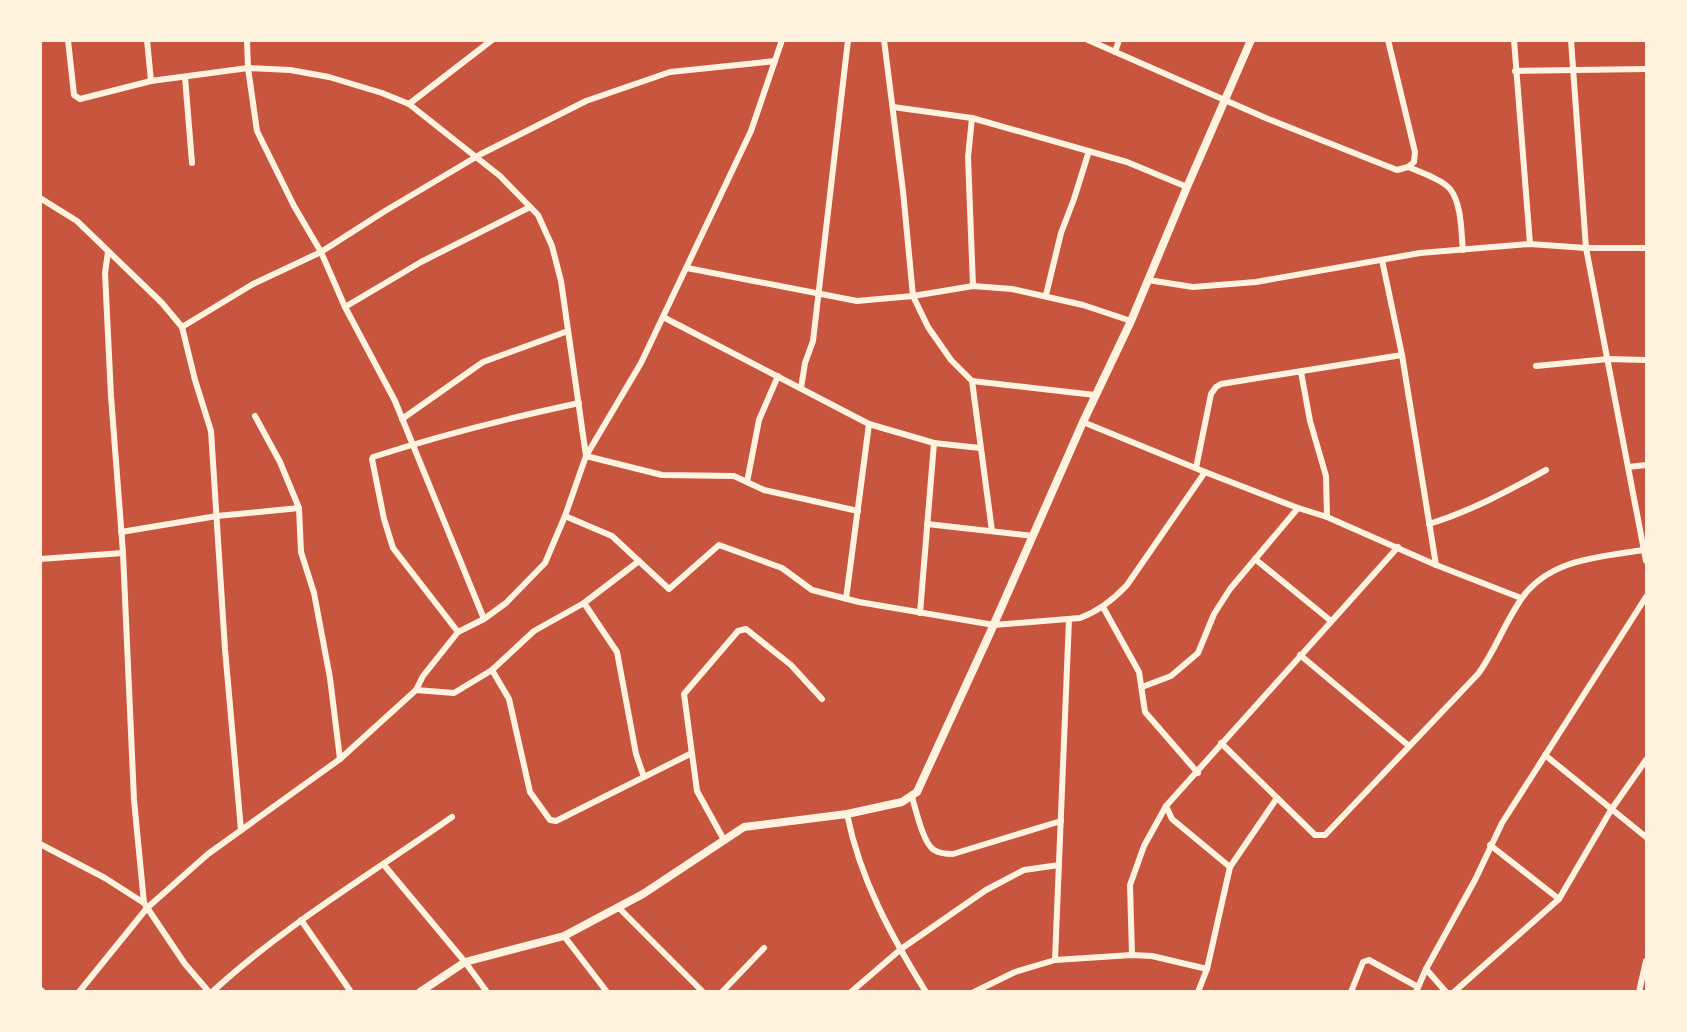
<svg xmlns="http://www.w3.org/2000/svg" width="1687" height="1032" font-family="'Alegreya Sans',sans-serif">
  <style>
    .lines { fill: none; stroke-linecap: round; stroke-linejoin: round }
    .minor { stroke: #fff3e0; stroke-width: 6 }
    .tertiary { stroke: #fff3e0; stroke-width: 8 }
  </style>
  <rect width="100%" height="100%" fill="#c8553d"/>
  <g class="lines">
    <!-- minor -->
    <g class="minor">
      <polyline points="68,40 74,95 80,99 151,81 248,68 290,70 329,77 382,93 409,104 500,176 538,215 552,246 561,281 586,456 662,475 734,476 764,490 858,511"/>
      <polyline points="147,40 151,81"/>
      <polyline points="247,40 248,68 257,131 294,206 321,252 345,307 395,401 484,619"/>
      <polyline points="884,40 903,191 913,296 928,327 951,360 972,381 1095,395"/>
      <polyline points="1088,40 1268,119 1397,170 1408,167 1414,162 1415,152 1388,40"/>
      <polyline points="1514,40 1530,244"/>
      <polyline points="1571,40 1586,248 1646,561"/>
      <polyline points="1115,52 1119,40"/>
      <polyline points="1515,71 1646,69"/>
      <polyline points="185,77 192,163"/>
      <polyline points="409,104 492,40"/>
      <polyline points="893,107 972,118 1127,162 1187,187"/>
      <polyline points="972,118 968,157 973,286"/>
      <path d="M1408,167c12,5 35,13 42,22 12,15 11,43 13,61"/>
      <polyline points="40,198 77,221 162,303 182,327 195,380 211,431 225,649 241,830"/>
      <polyline points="108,252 105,273 111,396 123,553 134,800 144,903 185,964 209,992"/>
      <polyline points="1382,260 1402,355 1436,565"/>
      <polyline points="687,268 857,301 913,296 973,286 1012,289 1083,305 1131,321"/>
      <polyline points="1148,280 1193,287 1256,282 1420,253 1530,244 1586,248 1646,248"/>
      <polyline points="1046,295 1061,233 1074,199 1089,151"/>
      <polyline points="345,307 421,262 530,207"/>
      <polyline points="663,317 869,424 934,443 980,448"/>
      <polyline points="182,327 253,284 321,252 385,211 481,154 586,101 670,72 775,61"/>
      <polyline points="1536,366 1608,359 1646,360"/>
      <polyline points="1301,372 1310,421 1326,476 1327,517"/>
      <polyline points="972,381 992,531"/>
      <polyline points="801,388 805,363 813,341 848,40"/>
      <polyline points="255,416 280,462 299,508 301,552 314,593 330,678 340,759"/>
      <polyline points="402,419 483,362 568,331"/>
      <polyline points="1083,422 1205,472 1298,508 1327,517 1436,565 1521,598"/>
      <polyline points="1628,467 1646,465"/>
      <polyline points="1196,468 1211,394 1216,387 1221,384 1402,355"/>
      <polyline points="747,482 759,420 778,376"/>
      <path d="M565,516l47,20 57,53 50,-44 63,23 30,22 47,12 135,23 86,-7c19,-7 33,-18 47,-33l78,-113"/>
      <polyline points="927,524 1033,536"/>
      <path d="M1429,524c42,-13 79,-33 117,-54"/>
      <polyline points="121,532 217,516 299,508"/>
      <polyline points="40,559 123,553"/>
      <polyline points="1255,559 1331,621"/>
      <polyline points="846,599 869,424"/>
      <polyline points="584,603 617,652 636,754 644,777"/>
      <polyline points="1103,607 1139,672 1145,712 1198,773"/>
      <polyline points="920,613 934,443"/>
      <path d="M458,632l-65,-84 -9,-29 -12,-60 1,-2c68,-22 136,-39 206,-54"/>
      <polyline points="1300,655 1409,746"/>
      <polyline points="492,670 509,699 530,792 550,820 556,821 692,753"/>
      <polyline points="1142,687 1171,676 1198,653 1214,614 1230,589 1298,508"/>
      <polyline points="416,690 454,693 492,670 534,631 584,603 639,561"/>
      <path d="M1221,743l94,92h10l153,-161c17,-23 27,-52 44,-76 28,-39 77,-41 121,-48"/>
      <polyline points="1545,755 1646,837"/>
      <path d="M912,797c4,13 11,46 22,53 6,4 13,4 19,4l108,-33"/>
      <polyline points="1166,806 1172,819 1230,867"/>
      <path d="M847,814c13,65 44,122 79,178"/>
      <polyline points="724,840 697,791 684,694 738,631 746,629 791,665 822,699"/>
      <polyline points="40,844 105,878 144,903"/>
      <polyline points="1490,845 1559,899"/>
      <polyline points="384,865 465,962 487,992"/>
      <polyline points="618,907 703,992"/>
      <polyline points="301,920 351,992"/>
      <polyline points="564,936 607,992"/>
      <polyline points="1132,955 1130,885 1144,846 1166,806 1398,547"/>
      <polyline points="1055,960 1069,619"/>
      <polyline points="1426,969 1446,992"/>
      <polyline points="40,989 43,992"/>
      <polyline points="79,992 147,908 208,854 340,759 416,690 423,676 458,632 484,619 506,603 545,563 565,516 586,456 641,363 751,131 782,40"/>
      <path d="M212,992c73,-67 159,-118 240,-175"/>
      <polyline points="722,992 764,948"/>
      <polyline points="851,992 901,949 986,890 1024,870 1059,865"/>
      <polyline points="974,992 1015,972 1055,960 1132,955 1152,956 1207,969"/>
      <polyline points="1198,992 1207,969 1230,867 1277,798"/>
      <polyline points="1351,992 1363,962 1369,960 1418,987"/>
      <polyline points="1416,992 1426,969 1475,880 1502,823 1646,597"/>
      <polyline points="1454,992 1559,899 1611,810 1646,760"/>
      <polyline points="1639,992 1646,961"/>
    </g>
    <!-- tertiary -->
    <polyline class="tertiary" points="420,992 465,962 564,936 643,894 744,827 847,814 902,802 917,792 990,633 1083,422 1131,321 1187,187 1251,40"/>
  </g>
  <!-- border -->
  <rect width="1687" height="1032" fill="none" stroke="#fff3e0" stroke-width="84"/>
</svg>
